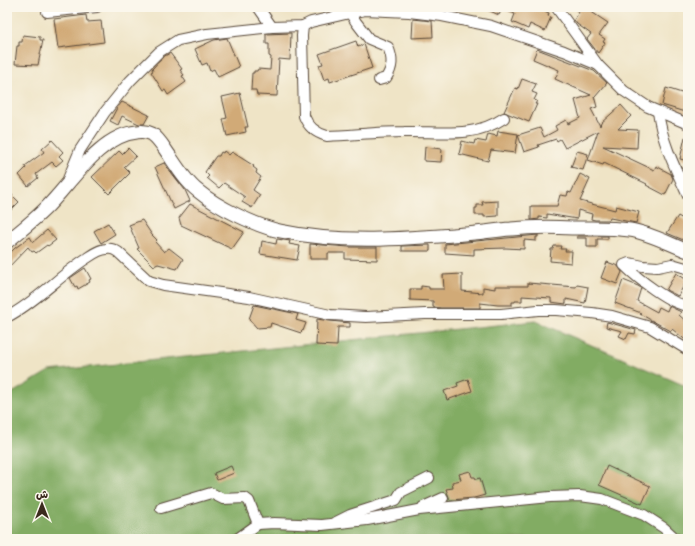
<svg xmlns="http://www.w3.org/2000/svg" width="695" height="546" font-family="'Comic Neue','Playpen Sans Arabic',sans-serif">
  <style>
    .forest { fill: #82ac63; stroke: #5e6b40 }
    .building { fill: #d1aa77 }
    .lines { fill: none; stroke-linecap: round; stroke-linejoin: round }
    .minor-casing { stroke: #564637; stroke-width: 12 }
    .major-casing { stroke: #564637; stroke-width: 15 }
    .minor { stroke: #fff; stroke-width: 10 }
    .major { stroke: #fff; stroke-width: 13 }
  </style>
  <rect width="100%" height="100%" fill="#fbf7ec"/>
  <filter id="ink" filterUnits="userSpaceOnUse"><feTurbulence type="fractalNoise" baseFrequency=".025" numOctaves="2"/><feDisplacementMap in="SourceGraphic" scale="8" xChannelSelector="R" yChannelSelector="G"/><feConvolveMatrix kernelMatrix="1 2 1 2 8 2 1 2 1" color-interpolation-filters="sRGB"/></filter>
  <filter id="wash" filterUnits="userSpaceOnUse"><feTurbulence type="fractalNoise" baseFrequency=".012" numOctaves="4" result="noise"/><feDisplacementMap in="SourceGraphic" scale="16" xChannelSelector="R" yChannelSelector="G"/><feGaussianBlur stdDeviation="0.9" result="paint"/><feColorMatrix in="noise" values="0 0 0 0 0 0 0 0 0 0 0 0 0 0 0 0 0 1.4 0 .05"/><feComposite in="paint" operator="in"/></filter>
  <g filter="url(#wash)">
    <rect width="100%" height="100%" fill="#efe4c6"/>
    <!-- forest -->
    <polygon class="forest" points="536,321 688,387 688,539 7,539 7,396 49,371"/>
    <g id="blocks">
      <!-- building -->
      <g class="building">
        <polygon points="481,7 544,7 542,10 549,13 548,16 551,17 545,31 530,24 528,29 512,22 515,14 502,9 499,15"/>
        <polygon points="572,7 584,7 608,23 599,35 605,39 603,42 605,43 598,53 587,39 591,34 577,24 574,20 579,12"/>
        <polygon points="86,15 87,22 101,21 104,42 58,48 54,19"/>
        <polygon points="413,19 432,21 433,37 412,38"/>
        <polygon points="291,33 290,60 279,59 277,96 257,95 256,90 251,90 252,73 254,73 254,71 257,71 258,69 270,70 271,57 269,56 269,44 266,44 266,34"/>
        <polygon points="23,35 40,37 40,40 43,40 38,65 15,64 17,46 19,46 19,42 22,42"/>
        <polygon points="227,38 239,67 218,77 214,69 210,71 207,63 202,65 195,49 214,40"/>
        <polygon points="356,41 358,47 364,44 372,68 330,82 329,78 324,80 319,65 323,64 319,54"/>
        <polygon points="537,49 594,71 607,83 595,97 594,96 597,107 591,109 600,126 601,123 621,105 631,116 618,129 638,130 637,148 603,146 654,170 656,166 671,174 673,179 665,195 646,185 647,184 604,163 603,165 588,160 598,131 565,148 560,139 557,141 556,139 538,145 539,147 524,152 518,135 540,128 544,137 557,130 555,126 566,120 568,124 580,118 575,100 591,95 555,79 559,70 533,59"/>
        <polygon points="170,53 182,69 180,70 184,75 182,76 186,82 168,95 165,90 163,91 151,72 153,71 152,69 163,57"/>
        <polygon points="522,79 536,84 532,92 537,94 534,100 537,101 535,104 537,104 529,122 504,112 515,88 518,89"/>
        <polygon points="666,88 688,95 688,113 662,105"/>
        <polygon points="240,93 248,127 245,127 246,132 227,136 223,119 227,118 222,97"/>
        <polygon points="122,102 149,115 144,124 139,124 122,116 118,125 110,121 117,108"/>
        <polygon points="498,131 518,134 515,153 491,150 488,161 459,154 462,141 474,144 475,140 486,142 488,134 497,136"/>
        <polygon points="685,137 688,138 688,161 680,159"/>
        <polygon points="52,140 63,152 59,156 63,160 56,166 52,162 36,174 38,178 28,186 19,175 26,168 25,166 44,152 42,149"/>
        <polygon points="425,147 442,149 441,162 424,161"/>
        <polygon points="128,148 136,156 124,167 130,173 109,194 92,177 119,151 122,154"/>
        <polygon points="224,151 229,155 232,152 254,166 253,167 257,170 256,173 261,177 253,190 260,195 252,208 242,202 245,197 224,183 219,188 207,178 209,176 205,172 216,156 219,156 221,152 223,153"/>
        <polygon points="577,151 588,154 583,170 571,167"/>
        <polygon points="164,163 185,190 190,201 174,209 155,167"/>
        <polygon points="580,174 590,179 580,201 615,210 616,206 639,212 636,223 610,218 609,220 595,220 591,219 592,214 578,210 577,219 547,214 547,218 539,217 539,219 531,220 531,206 557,206 560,195 567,196 568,192 571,193"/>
        <polygon points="7,190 19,202 7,214"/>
        <polygon points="498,201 498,216 484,217 484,215 475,215 475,208 477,208 477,205 483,205 482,202"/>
        <polygon points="190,204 244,232 232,249 181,225 179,218"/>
        <polygon points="678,216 688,222 688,242 667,233"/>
        <polygon points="142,220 152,235 157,240 155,242 164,252 169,248 183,259 177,269 158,264 154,266 137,249 139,248 129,225"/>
        <polygon points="108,223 115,234 101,243 94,231"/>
        <polygon points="47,230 56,240 48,246 47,245 36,253 34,251 32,252 28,247 7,269 7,256 15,248 30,237 33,242"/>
        <polygon points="538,235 538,237 536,237 536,241 524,240 524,249 506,248 474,249 474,255 445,253 445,244"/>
        <polygon points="577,236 608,236 608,239 597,239 597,247 587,247 587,238 577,238"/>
        <polygon points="277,239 290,241 289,244 300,246 297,260 260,254 262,241 276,244"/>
        <polygon points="310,244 349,247 377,247 377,260 345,259 345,253 328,253 328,259 310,259"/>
        <polygon points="430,245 430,251 402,251 402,246"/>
        <polygon points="554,246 561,246 560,249 566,249 565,251 572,251 571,263 550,261 551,249 553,249"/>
        <polygon points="607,262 618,266 622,272 617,284 601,278"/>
        <polygon points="85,268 91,279 89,280 90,282 78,289 77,286 75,287 70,278"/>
        <polygon points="676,273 687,280 678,296 666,290"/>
        <polygon points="462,274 462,291 483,293 483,287 495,289 495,286 528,286 528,283 576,287 577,285 588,287 585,303 566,299 566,304 551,302 551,298 522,296 522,301 515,301 515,302 512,302 512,305 498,305 480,303 480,308 441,308 433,307 433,301 410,300 410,289 421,289 421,286 429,287 429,289 444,289 443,275"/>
        <polygon points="623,280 638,286 641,288 637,301 657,312 659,307 667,311 669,306 681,312 679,315 688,323 688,342 672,329 671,331 640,314 641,313 615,303"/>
        <polygon points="254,305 298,314 296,320 306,323 303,331 302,330 301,333 271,323 270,327 257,328 249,319"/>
        <polygon points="317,319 330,321 350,323 350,327 338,327 337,346 316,345"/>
        <polygon points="607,322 636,330 635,334 629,333 626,339 619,336 622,331 606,327"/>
        <polygon points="468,379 472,391 447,400 444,391 458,386 457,383"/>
        <polygon points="231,466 234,473 217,480 214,473"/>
        <polygon points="607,466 650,486 642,504 599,485"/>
        <polygon points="470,471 472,477 475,477 476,479 480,478 485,495 474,498 450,500 446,489 453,488 452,482 461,480 459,474"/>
      </g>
    </g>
  </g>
  <g filter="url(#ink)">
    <use href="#blocks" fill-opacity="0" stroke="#564637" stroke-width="1"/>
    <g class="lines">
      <defs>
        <g id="minor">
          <polyline points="258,7 272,27"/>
          <polyline points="556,7 598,65 624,91 648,107 688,124"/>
          <polyline points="47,12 97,7"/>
          <path d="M350,13l6,9 13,17 19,8c5,12 5,20 -2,31l-7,2"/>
          <path d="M303,26l-1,10 2,80c4,11 12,17 23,20 26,-1 52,-4 77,-4 35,-1 69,7 100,-14"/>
          <path d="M658,112c4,30 17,56 30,84"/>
          <polyline points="68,179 80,150 105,112 130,81 159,52 178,40 207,34 272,27 303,26 311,22 350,13 365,10 409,12 442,16 491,26 564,51 598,65"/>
          <path d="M686,268l-14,-4 -14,3 -15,-1 -14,-3 -5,2c13,13 46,39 64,41"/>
          <path d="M7,317c29,-15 52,-41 80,-59 6,-4 13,-9 20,-9 4,-1 8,1 11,3l31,29 14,4 86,12 81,18 36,2 59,-3h76l37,-4h18l36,3 20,3 38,11 38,23"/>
          <polyline points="423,507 443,498"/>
          <polyline points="161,508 211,493 223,499 245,498 249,501 258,524"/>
          <polyline points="336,522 350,515 396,500 401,492 429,478"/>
          <polyline points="237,539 258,524 274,523 322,525 367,520 419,510 550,497 580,496 602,499 644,515 664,528 676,539"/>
        </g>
        <path id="major" d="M7,242c13,-11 26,-21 38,-33 25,-24 54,-74 92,-77 5,-1 11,0 15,2 6,4 11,12 15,18 9,13 18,29 31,39 19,16 58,35 82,40 61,13 123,8 185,3 15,-1 30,-4 46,-5 20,-2 41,-2 61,-1 20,0 39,-1 58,2 20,3 39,14 58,21"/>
      </defs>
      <!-- minor casing -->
      <use href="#minor" class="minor-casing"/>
      <!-- major casing -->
      <use href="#major" class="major-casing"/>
      <!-- minor -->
      <use href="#minor" class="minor"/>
      <!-- major -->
      <use href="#major" class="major"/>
    </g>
  </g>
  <!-- margin -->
  <rect width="695" height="546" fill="none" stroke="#fbf7ec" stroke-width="24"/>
  <!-- north arrow -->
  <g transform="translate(42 504)" stroke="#fbf7ec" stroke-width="3" paint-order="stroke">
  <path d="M0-3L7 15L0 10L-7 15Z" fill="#3b2a1e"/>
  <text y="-6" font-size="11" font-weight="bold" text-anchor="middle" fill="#3b2a1e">ش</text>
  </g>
</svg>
